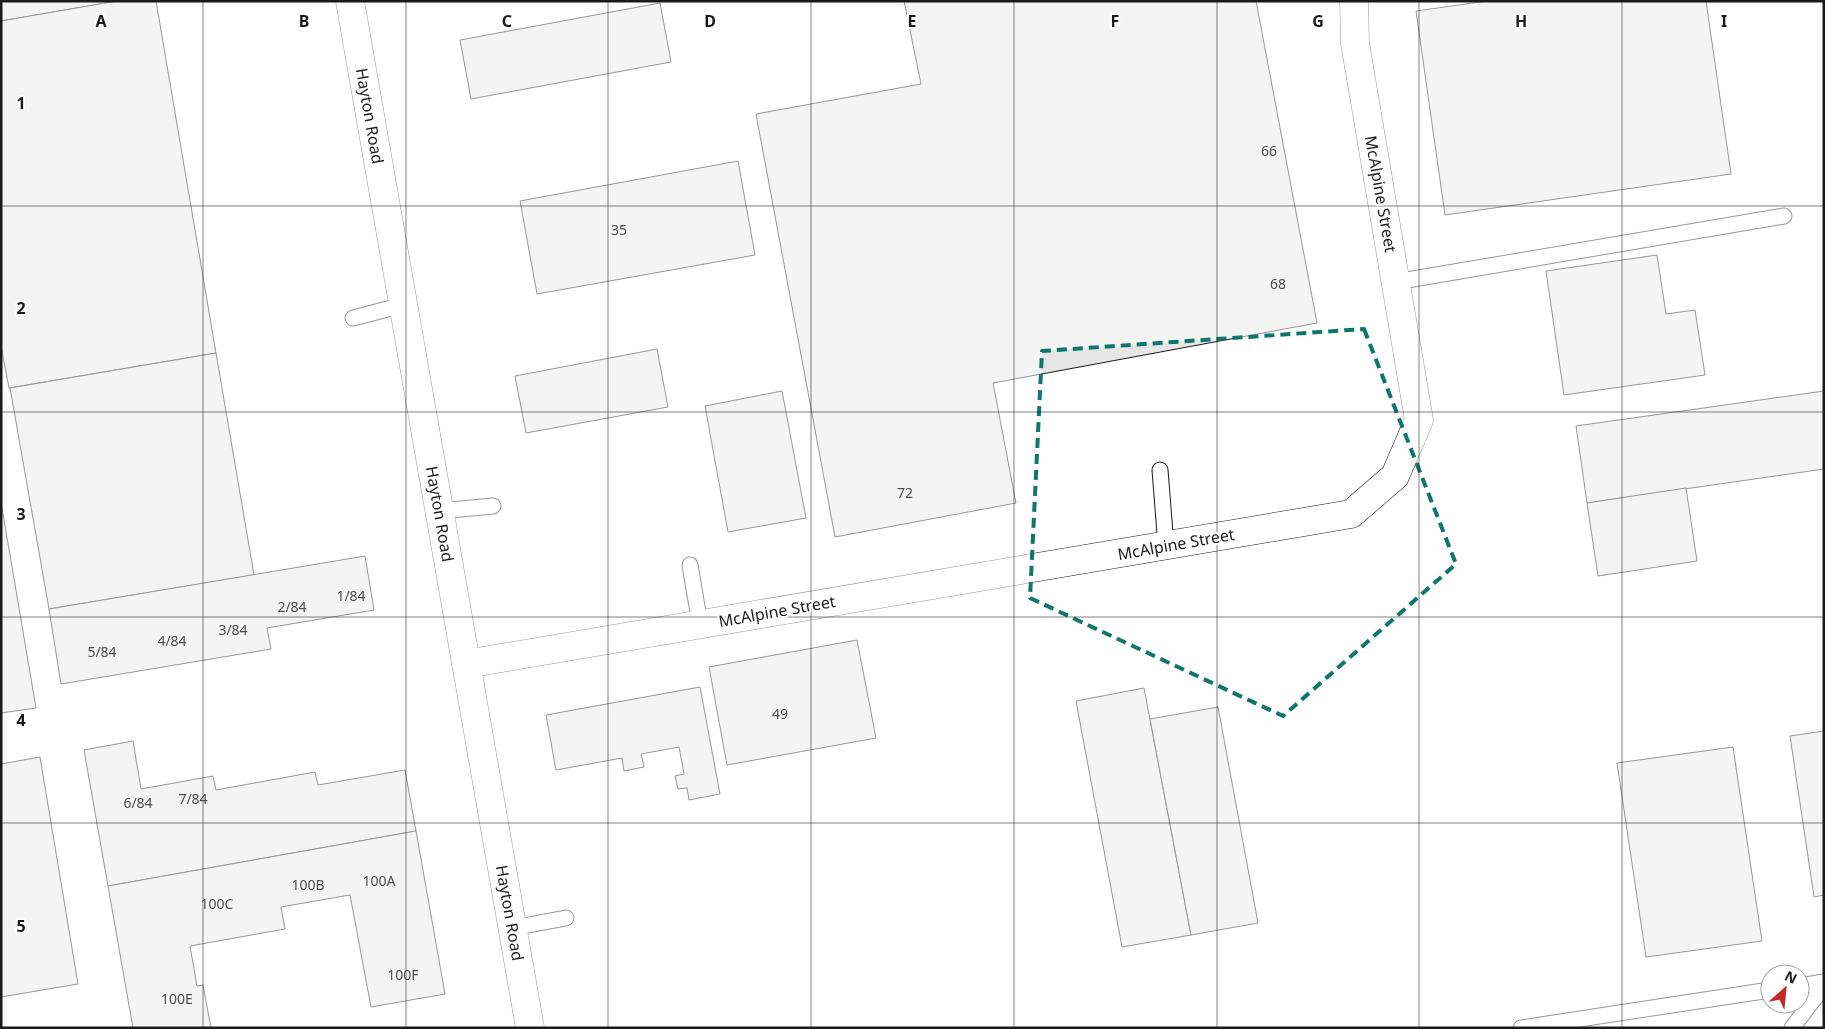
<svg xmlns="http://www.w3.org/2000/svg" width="1825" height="1029" font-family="'Noto Sans',sans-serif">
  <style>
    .building { fill: #e6e6e6; stroke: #1a1a1a }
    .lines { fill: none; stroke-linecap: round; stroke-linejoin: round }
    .lane-casing { stroke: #1a1a1a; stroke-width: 17 }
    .street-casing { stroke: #1a1a1a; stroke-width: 29 }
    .secondary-casing { stroke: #1a1a1a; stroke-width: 29 }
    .lane { stroke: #fff; stroke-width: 15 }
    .street { stroke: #fff; stroke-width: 28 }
    .secondary { stroke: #fff; stroke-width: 28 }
    .marked { fill: none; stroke: #0f766e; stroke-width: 4; stroke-dasharray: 10 6; stroke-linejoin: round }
    .grid { fill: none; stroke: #1a1a1a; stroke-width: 1; stroke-opacity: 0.55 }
    .labels { text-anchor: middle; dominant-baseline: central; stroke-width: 4; stroke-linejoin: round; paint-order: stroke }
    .number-label { font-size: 14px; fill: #4d4d4d }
    .street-label { font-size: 16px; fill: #1a1a1a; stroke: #fff }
    .grid-label { font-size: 16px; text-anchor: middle; font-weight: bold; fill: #1a1a1a; stroke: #fff; stroke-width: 4; stroke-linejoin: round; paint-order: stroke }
  </style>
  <rect width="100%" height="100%" fill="#fff"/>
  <!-- building -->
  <g class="building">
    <polygon points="1,1 117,1 1,21"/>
    <polygon points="117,1 156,1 216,353 9,388 1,346 1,21"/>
    <polygon points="904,1 1256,1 1317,323 993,383 1016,503 835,537 756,114 921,84"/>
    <polygon points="1487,1 1706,1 1731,174 1445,215 1416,11"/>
    <polygon points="660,3 671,62 471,99 460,40"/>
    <polygon points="738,161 755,255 537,294 520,201"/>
    <polygon points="1657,255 1666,314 1695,310 1705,375 1564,395 1546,271"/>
    <polygon points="657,349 668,407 526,433 515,376"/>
    <polygon points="216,353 254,575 49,609 10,388"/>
    <polygon points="782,391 806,518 728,532 705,406"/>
    <polygon points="1824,391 1824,469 1587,503 1576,426"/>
    <polygon points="1686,488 1697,561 1598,576 1587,503"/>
    <polygon points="1,502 36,708 1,713"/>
    <polygon points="365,556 374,610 267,628 271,649 61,684 49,609"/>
    <polygon points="857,640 876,738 727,765 709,667"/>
    <polygon points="700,687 720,794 689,800 687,788 678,789 675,776 684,774 679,747 641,754 644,767 624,771 622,758 556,770 546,715"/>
    <polygon points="1144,688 1191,935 1122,947 1076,701"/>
    <polygon points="1218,707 1258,923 1191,935 1150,719"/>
    <polygon points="1824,731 1824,895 1814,897 1790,736"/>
    <polygon points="133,741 141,789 213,776 216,790 315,772 318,785 405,770 416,831 108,886 84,750"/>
    <polygon points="1733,747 1762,941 1646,957 1617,763"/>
    <polygon points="40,757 78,984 1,997 1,764"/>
    <polygon points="416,831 445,994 371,1007 350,895 281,907 285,929 190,946 197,986 203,985 211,1028 133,1028 108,886"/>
  </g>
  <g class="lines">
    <defs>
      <g id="lane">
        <polyline points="1395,282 1784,216"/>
        <polyline points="353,318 403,305"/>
        <polyline points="1160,470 1166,546"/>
        <polyline points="439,511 493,506"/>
        <polyline points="690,565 700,624"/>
        <polyline points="512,928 566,918"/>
        <polyline points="1800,986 1824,982"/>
        <polyline points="1521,1028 1770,990"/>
        <polyline points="1792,1028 1824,986"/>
      </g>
      <polyline id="street" points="466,664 1351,514 1395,476 1419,420 1355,43 1354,1"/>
      <polyline id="secondary" points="350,1 530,1028"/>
    </defs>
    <!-- lane casing -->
    <use href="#lane" class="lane-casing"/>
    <!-- street casing -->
    <use href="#street" class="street-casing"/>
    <!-- secondary casing -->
    <use href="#secondary" class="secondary-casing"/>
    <!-- lane -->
    <use href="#lane" class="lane"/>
    <!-- street -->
    <use href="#street" class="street"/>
    <!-- secondary -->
    <use href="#secondary" class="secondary"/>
  </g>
  <!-- marked area -->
  <path d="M0 0H1825V1029H0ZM1364,329l92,235 -173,152 -253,-118 12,-247z" fill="#fff" fill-opacity=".55" fill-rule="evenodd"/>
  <path class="marked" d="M1364,329l92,235 -173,152 -253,-118 12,-247z"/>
  <!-- grid -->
  <path class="grid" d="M203,1v1027M406,1v1027M608,1v1027M811,1v1027M1014,1v1027M1217,1v1027M1419,1v1027M1622,1v1027M1,206h1823M1,412h1823M1,617h1823M1,823h1823"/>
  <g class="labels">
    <!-- number labels -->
    <g class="number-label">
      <text x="1269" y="150">66</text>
      <text x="619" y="229">35</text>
      <text x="1278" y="283">68</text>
      <text x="905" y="492">72</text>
      <text x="351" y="595">1/84</text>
      <text x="292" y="606">2/84</text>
      <text x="233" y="629">3/84</text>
      <text x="172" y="640">4/84</text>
      <text x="102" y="651">5/84</text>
      <text x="780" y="713">49</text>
      <text x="193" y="798">7/84</text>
      <text x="138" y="802">6/84</text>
      <text x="379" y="880">100A</text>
      <text x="308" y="884">100B</text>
      <text x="217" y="903">100C</text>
      <text x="403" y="974">100F</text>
      <text x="177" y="998">100E</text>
    </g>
    <!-- street labels -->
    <g class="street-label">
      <text transform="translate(370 116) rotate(80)">Hayton Road</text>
      <text transform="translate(1381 194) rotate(80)">McAlpine Street</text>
      <text transform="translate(440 514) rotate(80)">Hayton Road</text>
      <text transform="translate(1176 544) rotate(-10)">McAlpine Street</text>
      <text transform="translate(777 611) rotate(-10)">McAlpine Street</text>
      <text transform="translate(510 913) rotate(80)">Hayton Road</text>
    </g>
  </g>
  <g class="grid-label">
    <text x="101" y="27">A</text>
    <text x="304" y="27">B</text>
    <text x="507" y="27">C</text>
    <text x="710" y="27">D</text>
    <text x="912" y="27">E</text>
    <text x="1115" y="27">F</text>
    <text x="1318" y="27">G</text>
    <text x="1521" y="27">H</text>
    <text x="1724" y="27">I</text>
    <text x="21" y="109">1</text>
    <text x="21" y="314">2</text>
    <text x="21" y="520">3</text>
    <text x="21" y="726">4</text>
    <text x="21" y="932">5</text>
  </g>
  <!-- border -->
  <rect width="1825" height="1029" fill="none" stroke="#1a1a1a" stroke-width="5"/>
  <!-- north arrow -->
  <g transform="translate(1785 989) rotate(27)"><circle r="24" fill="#ffffff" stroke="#a3a3a3"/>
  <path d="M0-4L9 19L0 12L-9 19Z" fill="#c62828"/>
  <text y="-8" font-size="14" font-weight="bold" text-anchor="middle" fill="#1a1a1a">N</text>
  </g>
</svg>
